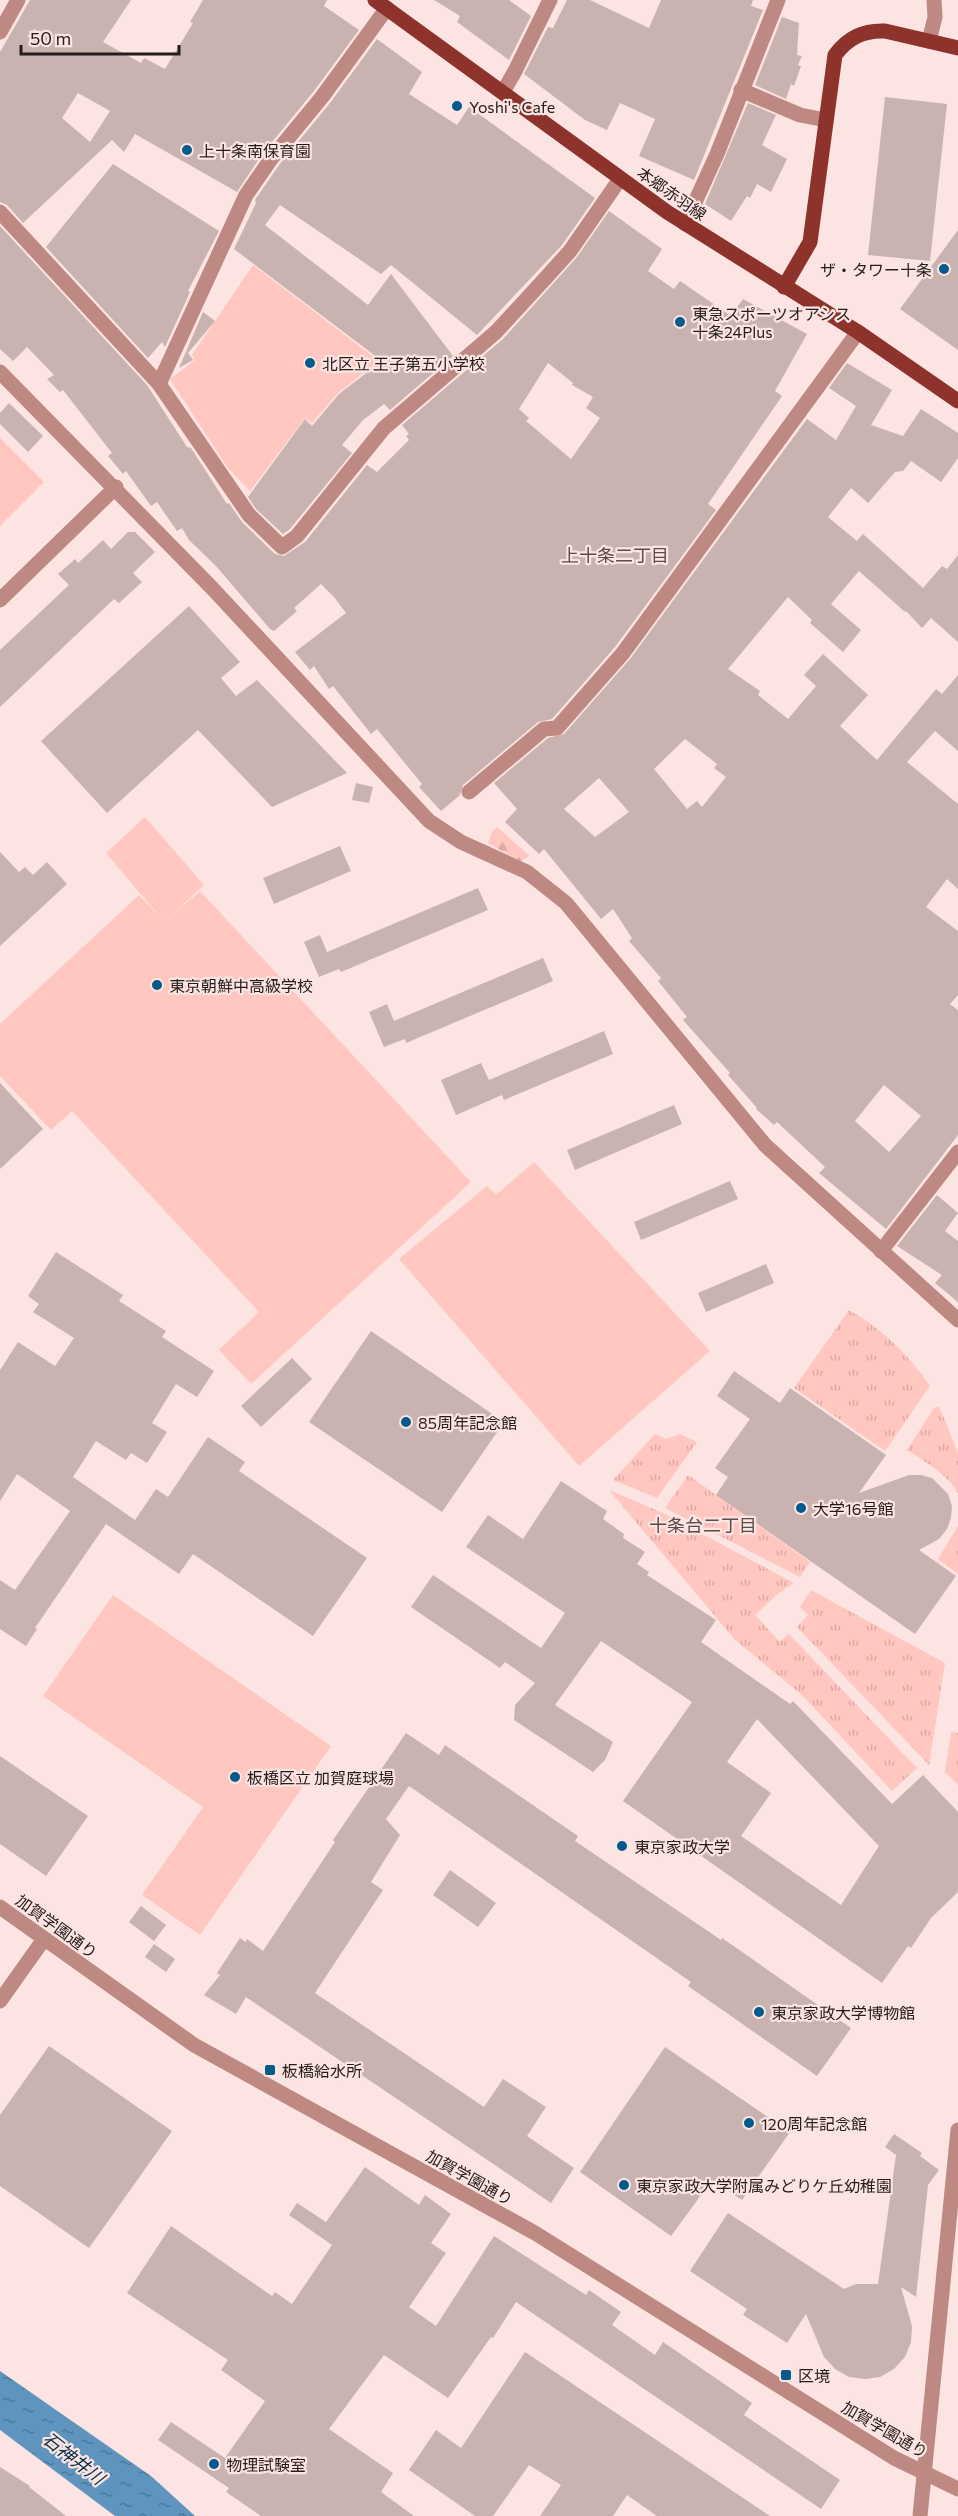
<svg xmlns="http://www.w3.org/2000/svg" width="958" height="2516" font-family="Commissioner,'Noto Sans JP',sans-serif">
  <style>
    .grass { fill: url(#grass-tufts) }
    .forest { fill: url(#forest-firs) }
    .pitch { fill: #ffc7bf }
    .water { fill: url(#water-ripples) }
    .building { fill: #c9b3b0; fill-rule: evenodd }
    .lines { fill: none; stroke-linecap: round; stroke-linejoin: round }
    .minor { stroke: #bd8982; stroke-width: 15 }
    .major { stroke: #8d332c; stroke-width: 15 }
    .poi-dot { fill: #055a8c; stroke: #fbe4e1; stroke-width: 2 }
    .labels { text-anchor: middle; dominant-baseline: central; stroke-width: 4.5; stroke-linejoin: round; paint-order: stroke }
    .poi-label { font-size: 16px; fill: #251d1c; stroke: #fbe4e1; text-anchor: start }
    .street-label { font-size: 16px; fill: #251d1c; stroke: #fbe4e1 }
    .neighbourhood-label { font-size: 18px; fill: #5d4b48; stroke: #fbe4e1 }
    .water-label { font-size: 18px; font-style: italic; fill: #032f4c; stroke: #fbe4e1 }
  </style>
  <defs>
    <pattern id="grass-tufts" width="24" height="20" patternUnits="userSpaceOnUse" patternTransform="scale(1.5)"><rect width="24" height="20" fill="#ffc7bf"/><path d="M3 7l-1-3M5 7V3M7 7l1-3M15 17l-1-3M17 17v-4M19 17l1-3" fill="none" stroke="#daaaa4"/></pattern>
    <pattern id="forest-firs" width="22" height="20" patternUnits="userSpaceOnUse" patternTransform="scale(1.5)"><rect width="22" height="20" fill="#ffc7bf"/><path d="M5 1l3.5 6h-7zM16 11l3.5 6h-7z" fill="#daaaa4"/></pattern>
    <pattern id="water-ripples" width="26" height="14" patternUnits="userSpaceOnUse" patternTransform="scale(1.5)"><rect width="26" height="14" fill="#5f94bf"/><path d="M2 4q2-2 4 0t4 0M15 11q2-2 4 0t4 0" fill="none" stroke="#4e789a"/></pattern>
  </defs>
  <rect width="100%" height="100%" fill="#fbe4e1"/>
  <!-- grass -->
  <g class="grass">
    <path d="M849,1310c34,20 58,43 81,76l-45,65 -91,-63z"/>
    <path d="M939,1406l19,47v40c-12,-20 -31,-30 -51,-43l27,-42z"/>
    <polygon points="655,1434 666,1439 680,1434 697,1442 657,1498 613,1480"/>
    <polygon points="688,1475 810,1562 800,1577 665,1508"/>
    <polygon points="609,1490 663,1513 794,1583 780,1592 755,1615 780,1642 789,1634 917,1768 892,1791 802,1695 735,1640"/>
    <polygon points="958,1526 958,1574 938,1559"/>
    <polygon points="811,1590 945,1663 929,1765 797,1627 808,1615 800,1607"/>
    <polygon points="951,1732 958,1733 958,1785 945,1772"/>
  </g>
  <!-- forest -->
  <polygon class="forest" points="497,827 530,856 520,861 488,843 492,832"/>
  <!-- pitch -->
  <g class="pitch">
    <polygon points="253,265 379,361 338,393 312,423 305,418 250,491 228,468 170,379 195,360 192,355"/>
    <polygon points="0,438 44,482 0,526"/>
    <polygon points="145,817 204,885 164,922 200,891 471,1182 251,1384 219,1350 259,1312 72,1111 51,1130 0,1076 0,1024 139,895 162,919 106,853"/>
    <polygon points="534,1162 710,1351 579,1466 399,1259 487,1186 496,1195"/>
    <polygon points="113,1595 331,1746 200,1935 142,1895 203,1807 43,1696"/>
  </g>
  <!-- water -->
  <polygon class="water" points="0,2371 151,2476 195,2516 115,2516 0,2430"/>
  <!-- building -->
  <g class="building">
    <path d="M30,0h101l-28,42 38,21 3,-5 21,11 28,-46 -3,-1 13,-22h124l-3,6 35,24 -45,61 -51,62 -26,39 -102,-58 -11,18 -12,-12 -89,83 -16,-18 -7,-3v-150zM78,93l32,18 -20,31 -28,-24z"/>
    <polygon points="434,0 509,0 531,16 509,60 457,22 460,16"/>
    <polygon points="567,0 590,0 649,28 661,0 753,0 751,6 763,10 694,180 639,156 655,119 620,103 607,130 585,120 524,74 548,27 553,28"/>
    <polygon points="782,17 799,23 797,55 802,56 798,65 801,66 794,86 791,84 786,99 755,85"/>
    <polygon points="377,39 422,72 409,94 457,125 469,107 595,198 562,245 477,335 391,265 381,274 280,205 265,225 368,305 391,274 453,356 390,410 384,404 363,420 342,445 352,453 290,529 283,534 256,509 248,497 305,419 312,426 339,394 382,361 234,249 256,203 255,200 279,165 330,103"/>
    <polygon points="885,97 947,104 930,261 868,255"/>
    <polygon points="748,103 776,115 762,145 787,159 771,192 757,184 750,198 747,196 731,221 705,204"/>
    <polygon points="113,164 219,231 188,291 190,292 165,347 162,342 148,358 46,247"/>
    <path d="M609,211l53,38 -14,22 26,18 6,-8 51,35 12,-17 64,35 -32,57 7,5 -74,108 8,6 -101,137 -63,72 -14,3 -75,63 -3,10 -19,16 -22,-24 3,-3 -45,-55 -6,5 -38,-48 -4,3 -15,-23 -4,4 -15,-18 51,-39 -12,-16 -13,-13 -27,24 3,3 -23,20 -4,-2 -54,-63 -27,-26 -7,-12 -5,3 -20,-29 -6,4 -25,-35 -3,3 -15,-18 4,-3 -49,-63 -3,2 -13,-13 7,-4 -27,-28 -14,14 -13,-12v-123l147,159 40,62 4,1 36,56 2,-1 13,19 33,32 9,2 21,-14 62,-77 10,7 32,-32 -3,-4 3,-2 -7,-9 101,-86 74,-82zM548,363l25,20 -1,2 21,12 -7,11 14,10 -29,41 -45,-38 3,-3 -10,-9z"/>
    <polygon points="958,230 958,350 900,309"/>
    <polygon points="203,312 215,321 188,353 193,360 179,368"/>
    <path d="M847,363l45,27 -21,35 32,11 18,-27 37,24v25l-17,24 -30,-21 -8,10 -8,1 -27,31 -17,-15 -23,29 29,24 6,-7 60,54 19,-22 5,3 11,-14v87l-27,-24 -9,10 -16,-17 -1,1 -46,-41 -28,33 30,26 -18,22 -33,-29 2,-3 -24,-23 -60,72 32,22 -2,4 30,24 28,-33 -12,-11 19,-21 45,41 -28,31 37,34 59,-71 6,5 16,-19v76l-23,-20 -28,31 51,42v85l-11,-10 -21,28 32,24v64l-8,9 8,6v125l-72,94 -67,-56 6,-6 -48,-45 -3,3 -18,-16 1,-1 -29,-33 2,-2 -47,-53 4,-3 -29,-36 3,-3 -32,-37 3,-3 -19,-29 -12,10 -57,-70 -5,5 -34,-32 12,-13 -23,-26 54,-45 16,-4 66,-75 177,-240 29,21 20,-34 -27,-18zM685,739l32,25 -3,4 12,9 -24,30 -5,-6 -10,8 -33,-40zM599,778l30,34 -34,25 -31,-28zM884,1085l37,31 -32,36 -34,-31z"/>
    <polygon points="9,403 43,436 28,452 0,424 0,413"/>
    <polygon points="128,532 135,532 155,552 133,573 142,582 119,603 114,599 0,707 0,650 69,585 58,574 75,559 78,563 103,540 111,549"/>
    <polygon points="189,606 240,662 221,678 236,696 257,680 347,773 272,807 198,730 107,813 41,741"/>
    <polygon points="356,783 373,787 369,803 352,800"/>
    <polygon points="340,846 351,871 274,904 263,878"/>
    <polygon points="0,852 19,872 25,867 33,875 47,862 67,884 0,946"/>
    <polygon points="478,888 488,910 341,972 339,969 319,977 304,942 320,935 327,952"/>
    <polygon points="543,958 553,981 406,1043 405,1039 384,1047 369,1012 387,1004 394,1021"/>
    <polygon points="604,1031 613,1054 504,1100 502,1095 456,1115 441,1080 481,1063 489,1080"/>
    <polygon points="0,1083 43,1129 0,1169"/>
    <polygon points="674,1105 682,1124 575,1170 567,1150"/>
    <polygon points="730,1181 738,1199 641,1240 634,1222"/>
    <polygon points="937,1195 958,1213 945,1231 958,1241 958,1302 935,1283 942,1275 897,1246"/>
    <polygon points="56,1252 123,1295 119,1301 166,1331 162,1337 214,1371 197,1397 176,1384 152,1423 167,1432 147,1463 131,1453 126,1460 96,1441 73,1477 135,1520 156,1489 168,1497 208,1437 245,1462 239,1471 367,1558 313,1636 193,1554 179,1574 106,1524 35,1628 37,1629 26,1646 0,1629 0,1580 15,1590 70,1511 17,1474 0,1501 0,1370 18,1342 55,1366 74,1338 33,1312 39,1304 28,1296"/>
    <polygon points="766,1264 774,1283 706,1312 698,1293"/>
    <polygon points="371,1331 504,1422 442,1512 309,1422"/>
    <polygon points="292,1358 312,1379 261,1427 241,1406"/>
    <polygon points="734,1371 780,1403 790,1388 886,1455 859,1493 909,1475 921,1475 932,1478 948,1494 952,1506 951,1518 947,1529 939,1539 919,1550 956,1576 915,1634 716,1495 728,1477 715,1468 750,1419 717,1396"/>
    <path d="M561,1481l46,30 -4,8 21,15 -1,4 22,14 -8,12 12,8 -2,3 69,45 -15,22 89,62 3,-3 99,103 31,-29 35,37v80l-27,26 -20,30 -3,-2 -26,37 -259,-182 69,-99 -91,-61 -46,64 58,37 -8,18 -12,12 -79,-52 1,-15 20,-22 -30,-21 -5,6 -89,-61 22,-32 108,73 24,-35 -99,-66 22,-32 35,24zM757,1719l122,127 -38,59 -100,-69 30,-43 -44,-31z"/>
    <polygon points="406,1733 439,1755 445,1745 578,1836 575,1841 721,1940 722,1938 851,2028 817,2076 688,1986 691,1982 409,1786 386,1819 400,1835 371,1882 383,1890 315,1993 484,2107 503,2079 546,2107 527,2136 574,2168 551,2203 246,1997 236,2014 204,1995 220,1975 217,1973 240,1938 246,1942 247,1939 263,1951 335,1842 333,1840"/>
    <polygon points="0,1756 88,1816 46,1876 0,1844"/>
    <polygon points="450,1870 496,1903 478,1927 433,1895"/>
    <polygon points="141,1906 166,1925 154,1941 129,1922"/>
    <polygon points="154,1944 175,1959 166,1972 145,1957"/>
    <polygon points="49,2046 172,2131 89,2248 0,2186 0,2115"/>
    <polygon points="665,2047 790,2132 742,2200 712,2180 671,2236 580,2172"/>
    <polygon points="894,2134 922,2153 920,2156 939,2170 928,2185 916,2297 901,2287 912,2326 911,2342 905,2357 894,2369 880,2377 865,2379 849,2377 835,2369 824,2357 806,2314 787,2343 743,2315 747,2309 690,2271 728,2213 844,2289 856,2284 878,2284 896,2155 885,2147"/>
    <polygon points="365,2167 419,2205 425,2195 451,2214 431,2243 446,2253 409,2307 436,2326 494,2236 586,2295 589,2290 621,2312 612,2325 655,2355 663,2342 752,2403 744,2415 840,2480 821,2509 516,2302 493,2338 491,2337 448,2398 384,2355 329,2429 393,2473 381,2492 414,2516 261,2516 226,2492 229,2488 158,2440 171,2422 225,2458 265,2401 221,2370 228,2360 127,2293 171,2226 272,2296 275,2292 292,2304 332,2245 289,2215 297,2203 326,2222"/>
    <polygon points="525,2352 770,2516 657,2516 627,2495 613,2516 540,2516 561,2485 529,2465 493,2516 475,2516 409,2470 436,2430 461,2448"/>
    <polygon points="0,2467 30,2486 29,2487 66,2516 0,2516"/>
  </g>
  <g class="lines">
    <!-- minor -->
    <g class="minor">
      <polyline points="0,32 18,0"/>
      <polyline points="929,41 935,17 934,0"/>
      <polyline points="741,90 800,115 826,120"/>
      <polyline points="503,92 515,71 550,0"/>
      <polyline points="0,212 159,384 249,515 282,547 297,536 384,428 496,332 542,282 570,251 620,179"/>
      <polyline points="685,224 717,154 778,0"/>
      <polyline points="0,372 212,588 429,821 461,842 527,872 566,903 765,1145 958,1320"/>
      <polyline points="159,384 246,195 271,159 322,97 387,8"/>
      <polyline points="0,600 116,487"/>
      <polyline points="469,792 544,729 557,728 623,653 858,332"/>
      <polyline points="881,1251 958,1152"/>
      <polyline points="0,1907 194,2045 535,2233 894,2458 958,2489"/>
      <polyline points="0,2001 44,1939"/>
      <polyline points="920,2516 958,2130"/>
    </g>
    <!-- major -->
    <g class="major">
      <polyline points="375,0 667,212 858,332 958,401"/>
      <path d="M784,287l26,-45 25,-187c13,-17 28,-25 50,-24l73,17"/>
    </g>
  </g>
  <!-- markers -->
  <g class="poi-dot">
    <circle cx="457" cy="106" r="6"/>
    <circle cx="187" cy="150" r="6"/>
    <circle cx="944" cy="269" r="6"/>
    <circle cx="680" cy="322" r="6"/>
    <circle cx="310" cy="363" r="6"/>
    <circle cx="157" cy="985" r="6"/>
    <circle cx="406" cy="1422" r="6"/>
    <circle cx="801" cy="1508" r="6"/>
    <circle cx="235" cy="1777" r="6"/>
    <circle cx="622" cy="1846" r="6"/>
    <circle cx="759" cy="2012" r="6"/>
    <rect x="264" y="2064" width="12" height="12" rx="3"/>
    <circle cx="749" cy="2123" r="6"/>
    <circle cx="624" cy="2185" r="6"/>
    <rect x="780" y="2369" width="12" height="12" rx="3"/>
    <circle cx="214" cy="2464" r="6"/>
  </g>
  <g class="labels">
    <!-- poi labels -->
    <g class="poi-label">
      <text x="469" y="106">Yoshi's Cafe</text>
      <text x="199" y="150">上十条南保育園</text>
      <text x="932" y="269" text-anchor="end">ザ・タワー十条</text>
      <text x="692" y="313">東急スポーツオアシス<tspan x="692" dy="18">十条24Plus</tspan></text>
      <text x="322" y="363">北区立 王子第五小学校</text>
      <text x="169" y="985">東京朝鮮中高級学校</text>
      <text x="418" y="1422">85周年記念館</text>
      <text x="813" y="1508">大学16号館</text>
      <text x="247" y="1777">板橋区立 加賀庭球場</text>
      <text x="634" y="1846">東京家政大学</text>
      <text x="771" y="2012">東京家政大学博物館</text>
      <text x="282" y="2070">板橋給水所</text>
      <text x="761" y="2123">120周年記念館</text>
      <text x="636" y="2185">東京家政大学附属みどりケ丘幼稚園</text>
      <text x="798" y="2375">区境</text>
      <text x="226" y="2464">物理試験室</text>
    </g>
    <!-- street labels -->
    <g class="street-label">
      <text transform="translate(672 193) rotate(35)">本郷赤羽線</text>
      <text transform="translate(57 1926) rotate(36)">加賀学園通り</text>
      <text transform="translate(470 2177) rotate(29)">加賀学園通り</text>
      <text transform="translate(885 2429) rotate(30)">加賀学園通り</text>
    </g>
    <!-- neighbourhood labels -->
    <g class="neighbourhood-label">
      <text x="615" y="555">上十条二丁目</text>
      <text x="703" y="1525">十条台二丁目</text>
    </g>
    <!-- water labels -->
    <g class="water-label">
      <text transform="translate(74 2458) rotate(38)">石神井川</text>
    </g>
  </g>
  <!-- scale -->
  <path d="M21 45v9h158v-9" fill="none" stroke="#251d1c" stroke-width="3"/>
  <text x="30" y="45" font-size="18" fill="#251d1c" stroke="#fbe4e1" stroke-width="4.5" paint-order="stroke">50 m</text>
</svg>
